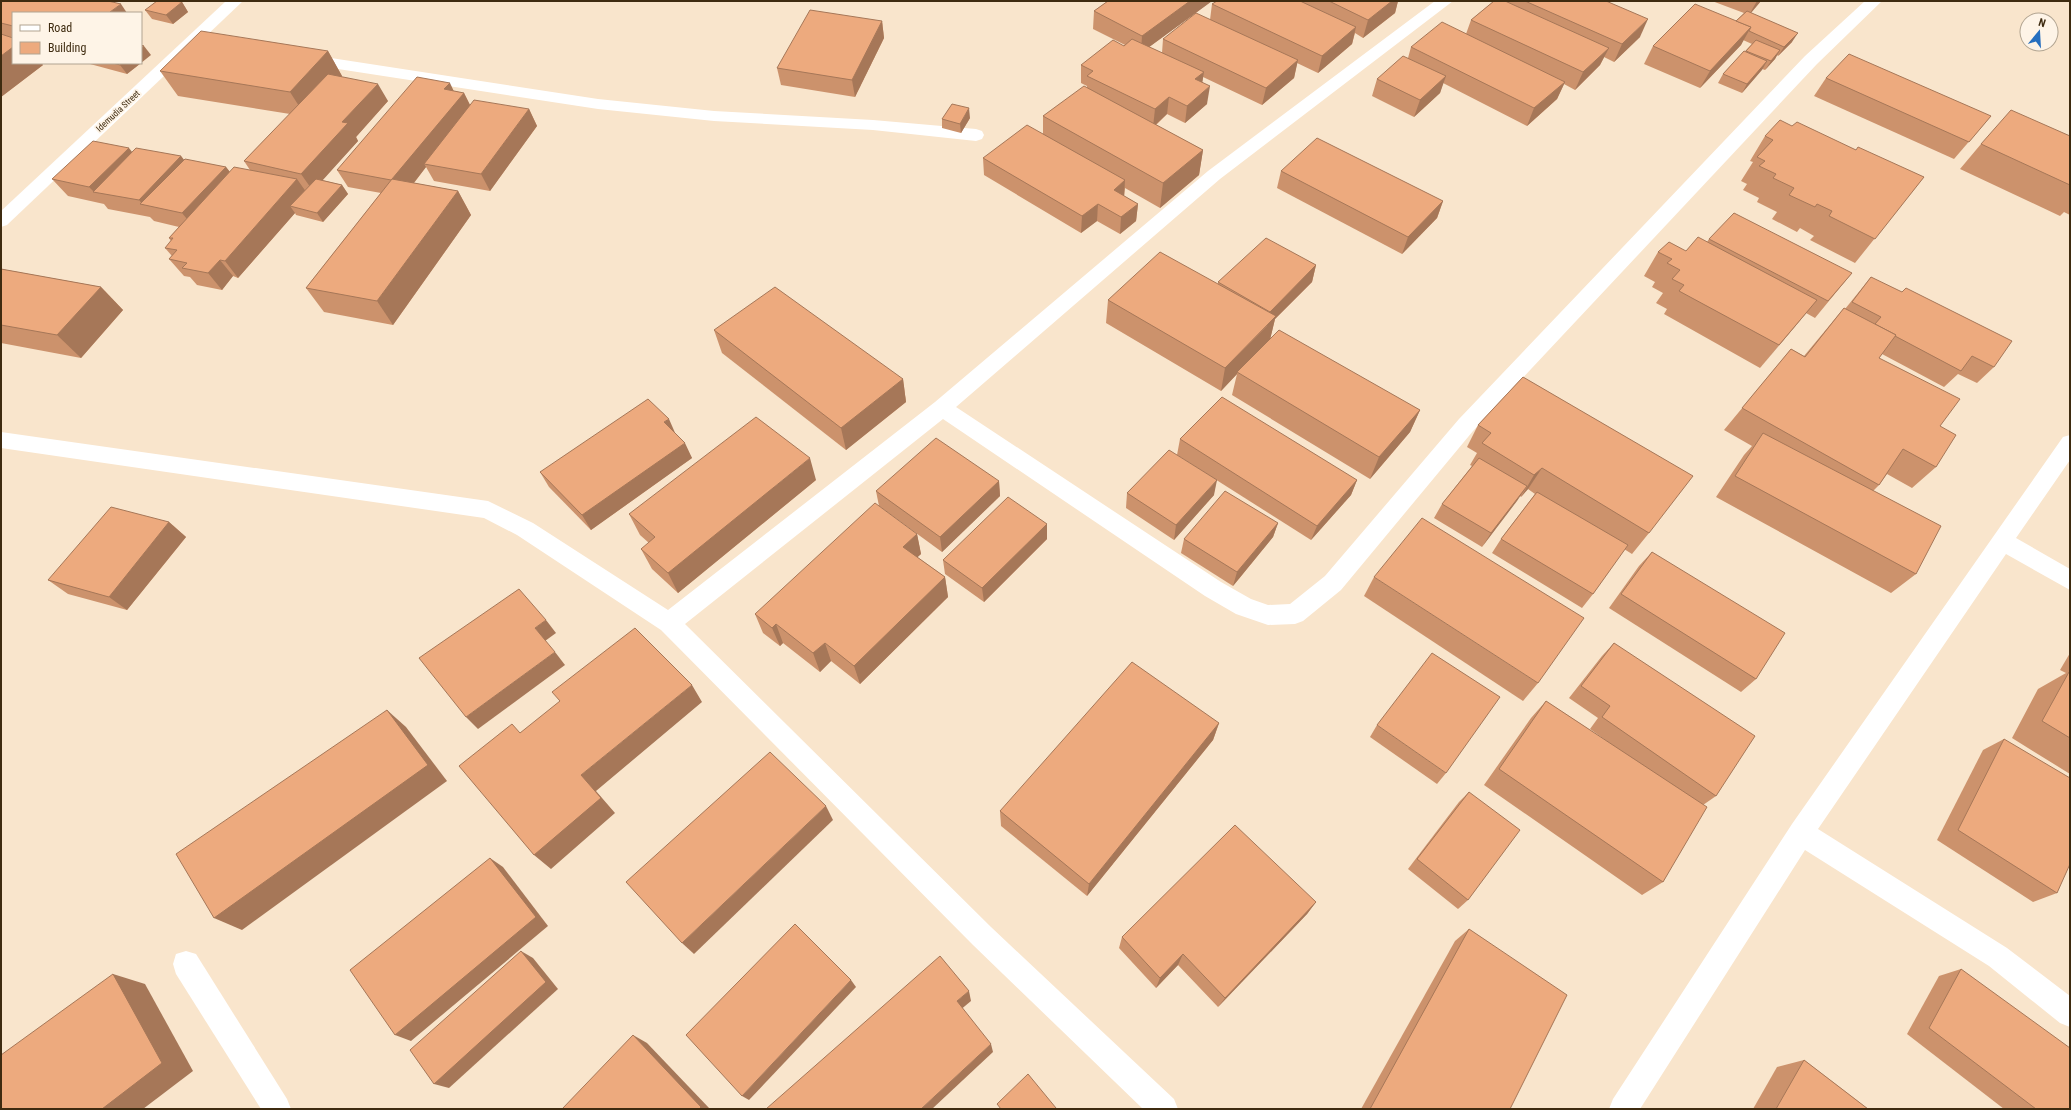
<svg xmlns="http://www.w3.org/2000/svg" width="2071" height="1110" font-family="'Roboto Condensed',sans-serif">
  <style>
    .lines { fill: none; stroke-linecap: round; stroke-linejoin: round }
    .minor { fill: #fff; fill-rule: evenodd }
    .wall { fill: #cc926c }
    .shaded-wall { fill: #a67758 }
    .building { fill: #edaa7e; stroke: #a67758 }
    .labels { text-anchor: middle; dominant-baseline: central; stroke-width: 3.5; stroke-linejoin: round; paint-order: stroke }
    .far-street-label { font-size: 9px; fill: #3e2b10; stroke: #fef4e7 }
  </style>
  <rect width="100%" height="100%" fill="#f9e5cc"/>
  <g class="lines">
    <!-- minor -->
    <g class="minor">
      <polygon points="226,1 243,1 7,225 1,227 1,211"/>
      <polygon points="1435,1 1453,1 1220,179 956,407 1221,582 1251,599 1268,605 1290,604 1325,576 1459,419 1805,56 1865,1 1882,1 1817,64 1473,431 1341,590 1303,621 1295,624 1268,625 1236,614 1205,596 943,419 685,624 991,927 1174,1099 1178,1109 1143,1109 973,945 661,630 517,535 484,518 1,448 1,432 488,501 533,523 668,610 935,402 1208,171"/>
      <polygon points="305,54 598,99 714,111 873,120 976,129 982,131 984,135 982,139 976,141 873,130 714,121 598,109 299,63 297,59 299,55"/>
      <polygon points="2070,435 2070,460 2016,538 2070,569 2070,590 2006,554 1818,829 2007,948 2070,996 2070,1027 2060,1023 1989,966 1805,850 1640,1109 1609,1109 1613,1099 1792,824 2063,437"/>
      <polygon points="186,951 196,954 287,1099 291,1109 261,1109 176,974 173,964 176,954"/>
    </g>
  </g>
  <!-- wall -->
  <g class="wall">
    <polygon points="1,1 13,13 13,63 41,63 43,65 1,97 1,34 3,35 1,34"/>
    <polygon points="1108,1 1212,1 1149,47 1162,53 1163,39 1210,20 1212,4 1217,1 1398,1 1395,13 1363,38 1355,33 1352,44 1318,73 1297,63 1294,78 1262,105 1203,77 1202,83 1207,104 1185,123 1167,114 1156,125 1203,150 1199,175 1160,208 1125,188 1124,196 1138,204 1136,221 1120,234 1097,221 1081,233 984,175 983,158 1043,134 1043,116 1087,88 1087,86 1081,83 1081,65 1125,45 1093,29 1094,11"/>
    <polygon points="1494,1 1606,1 1640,37 1614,62 1604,57 1600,65 1575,90 1564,84 1557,99 1527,126 1443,83 1440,93 1414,117 1372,96 1377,79 1408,58 1411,47 1466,34 1471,20"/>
    <polygon points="1712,1 1761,1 1751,13 1792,42 1778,56 1777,55 1775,59 1765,70 1762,69 1742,93 1718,83 1723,74 1752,44 1743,40 1741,45 1700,88 1644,64 1653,46 1736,21 1744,13"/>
    <polygon points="182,2 188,12 173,24 152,19 145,10"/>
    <polygon points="882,21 884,38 855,97 781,85 777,68"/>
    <polygon points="328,51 342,76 342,77 388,101 356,137 358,141 322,180 342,185 348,194 323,222 296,215 295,213 238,278 233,276 222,290 197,285 190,277 184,276 169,259 172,256 165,248 171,241 169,238 179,227 154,221 150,217 108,209 104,204 68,196 52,179 133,152 181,156 184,160 226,167 230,172 250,170 244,161 290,114 178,96 160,71"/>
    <polygon points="89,63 141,63 127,74 90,64"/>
    <polygon points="1826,78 1991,116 1954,159 1814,96"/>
    <polygon points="454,91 464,93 470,105 529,109 537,126 490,191 434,181 426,167 414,183 458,191 471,215 393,325 324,312 306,288 381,193 348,187 337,170"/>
    <polygon points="970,118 961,133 942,128 942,119"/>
    <polygon points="1792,126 1856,150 1924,177 1855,263 1810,240 1814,236 1800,228 1797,232 1772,219 1777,212 1757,202 1759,198 1743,190 1747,184 1741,181 1753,162 1750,161 1765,136"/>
    <polygon points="2070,136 2070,215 2064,212 2060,216 1960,169 1981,144"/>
    <polygon points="1281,171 1443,201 1437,218 1402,254 1277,188"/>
    <polygon points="1709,239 1852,273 1815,318 1806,313 1760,368 1664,314 1667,309 1656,303 1663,293 1652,287 1655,282 1644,276 1658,252 1686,251 1707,242"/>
    <polygon points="1316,265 1312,282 1275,319 1270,339 1420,410 1410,432 1370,479 1232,395 1237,374 1221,391 1106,323 1108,300 1218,284 1218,282"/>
    <polygon points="1,269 101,287 123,310 81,358 1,343"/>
    <polygon points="1871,277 1994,367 1977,383 1958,374 1944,387 1882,354 1879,358 1940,426 1936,467 1912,488 1887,474 1879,485 1873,491 1916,574 1891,593 1716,497 1744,455 1752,446 1724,430 1791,349 1804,356 1844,308 1845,309"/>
    <polygon points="714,330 903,379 906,402 846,450 722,353"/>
    <polygon points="1523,377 1649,533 1632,554 1624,549 1593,594 1582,608 1492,553 1501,539 1535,494 1528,489 1521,497 1520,496 1482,547 1434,518 1442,504 1472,466 1470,465 1477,453 1467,447 1478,425"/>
    <polygon points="675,433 692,458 591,530 549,487 540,472"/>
    <polygon points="1180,439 1357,480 1351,495 1311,540 1177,455"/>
    <polygon points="816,480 678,593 652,569 641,549 649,543 640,535 629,514"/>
    <polygon points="999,481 1000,496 942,552 879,506 876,491"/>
    <polygon points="1127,493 1214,495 1174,540 1126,508"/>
    <polygon points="169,522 186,537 127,610 68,594 48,580"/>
    <polygon points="1278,523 1273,537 1233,586 1181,553 1184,539"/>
    <polygon points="1047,524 1047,539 984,602 945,574 943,560"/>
    <polygon points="917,534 921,554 917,557 945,577 948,597 860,684 831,661 820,672 783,643 780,646 763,633 755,614"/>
    <polygon points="1652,552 1756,679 1741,692 1609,608 1639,566"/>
    <polygon points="1374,577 1538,683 1523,701 1364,596"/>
    <polygon points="1614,643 1716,796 1703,805 1663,882 1642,895 1484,785 1531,718 1546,701 1611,744 1590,729 1598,718 1569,698 1602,656"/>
    <polygon points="2070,653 2070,774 2012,738 2038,689 2066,673 2060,670"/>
    <polygon points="1219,723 1213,740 1087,896 1001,826 1000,811"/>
    <polygon points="1377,725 1446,773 1437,784 1370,737"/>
    <polygon points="2004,739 2057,893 2033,902 1937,840 1983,750"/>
    <polygon points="1469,792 1468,900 1458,909 1408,869 1459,802"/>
    <polygon points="1316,902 1307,914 1218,1007 1178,965 1156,988 1119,948 1122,937"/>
    <polygon points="1469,929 1510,1109 1361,1109 1455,941"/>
    <polygon points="1961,969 2070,1109 2004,1109 1907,1034 1939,976"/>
    <polygon points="1804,1060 1868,1109 1753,1109 1777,1067"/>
  </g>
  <!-- shaded-wall -->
  <g class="shaded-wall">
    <polygon points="1190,1 1212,1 1141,53 1142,36"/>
    <polygon points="1392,1 1398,1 1395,13 1363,38 1368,20"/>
    <polygon points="1757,1 1761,1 1749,15"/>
    <polygon points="182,2 188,12 173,24 166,15"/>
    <polygon points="121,4 127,13 110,13 110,12"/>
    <polygon points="1648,19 1640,37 1614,62 1622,44"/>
    <polygon points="882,21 884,38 855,97 852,80"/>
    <polygon points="1356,27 1352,44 1318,73 1322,56"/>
    <polygon points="1751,27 1741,45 1700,88 1710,71"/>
    <polygon points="1798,33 1792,42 1778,56 1784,47"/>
    <polygon points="144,46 151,55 141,63 141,48"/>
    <polygon points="13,47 13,63 41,63 43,65 1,97 1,56"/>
    <polygon points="1609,48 1600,65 1575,90 1583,72"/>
    <polygon points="1780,50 1775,59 1765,70 1771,61"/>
    <polygon points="328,51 342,76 306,117 290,92"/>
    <polygon points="1298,60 1294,78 1262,105 1266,88"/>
    <polygon points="1767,61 1762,70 1742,93 1747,84"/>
    <polygon points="123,63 141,63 127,74 120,65"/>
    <polygon points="1204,72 1201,90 1195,79"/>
    <polygon points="1446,76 1440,93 1414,117 1420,100"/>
    <polygon points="1565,82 1557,99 1527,126 1534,108"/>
    <polygon points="450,83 458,100 464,93 473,111 424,164 426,167 402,198 392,180 444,89"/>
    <polygon points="378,84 388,101 356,137 358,141 313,191 301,174 342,122"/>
    <polygon points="1210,86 1207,104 1185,123 1187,106"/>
    <polygon points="1169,97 1167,114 1153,127 1155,109"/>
    <polygon points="969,108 970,118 961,133 960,124"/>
    <polygon points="529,109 537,126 490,191 481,174"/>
    <polygon points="129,148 143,166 94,192 89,187"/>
    <polygon points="1203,150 1199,175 1160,208 1163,183"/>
    <polygon points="181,156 194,173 143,205 139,200"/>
    <polygon points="226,167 239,184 196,230 182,213"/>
    <polygon points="297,179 309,196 290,206 295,213 238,278 225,261"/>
    <polygon points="1125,180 1124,198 1114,190"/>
    <polygon points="342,185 348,194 323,222 317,213"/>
    <polygon points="458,191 471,215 393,325 377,301"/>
    <polygon points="1443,201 1437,218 1402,254 1408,237"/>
    <polygon points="1098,204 1097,221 1081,233 1082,216"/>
    <polygon points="1138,204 1136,221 1120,234 1121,217"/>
    <polygon points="220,260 233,276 222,290 208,273"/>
    <polygon points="1316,265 1312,282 1275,319 1270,340 1237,372 1237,374 1221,391 1225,368 1267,326 1270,312"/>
    <polygon points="101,287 123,310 81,358 57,335"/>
    <polygon points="1817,300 1798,323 1760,368 1779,345"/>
    <polygon points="903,379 906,402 846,450 841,428"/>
    <polygon points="1420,410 1410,432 1370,479 1379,457"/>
    <polygon points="669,419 676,435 664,422"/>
    <polygon points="685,443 692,458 591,530 582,515"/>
    <polygon points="810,458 816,480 678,593 668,573"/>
    <polygon points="1542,468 1528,489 1521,497 1534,475"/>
    <polygon points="1217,480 1214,495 1174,540 1176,525"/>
    <polygon points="1357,480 1351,495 1311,540 1317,526"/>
    <polygon points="999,481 1000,496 942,552 940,537"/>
    <polygon points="1527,486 1517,501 1482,547 1491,533"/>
    <polygon points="169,522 186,537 127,610 109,597"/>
    <polygon points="1278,523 1273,537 1233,586 1237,572"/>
    <polygon points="1047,524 1047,539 984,602 982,588"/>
    <polygon points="917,534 921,554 907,567 903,547"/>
    <polygon points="945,577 948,597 860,684 854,666"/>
    <polygon points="546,620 556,633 545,641 535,628"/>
    <polygon points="776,624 783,643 780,646 772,628"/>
    <polygon points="825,643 831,661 820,672 813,653"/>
    <polygon points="555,652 565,665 478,729 466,717"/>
    <polygon points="692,685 702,702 596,791 615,813 551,869 534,855 581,775"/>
    <polygon points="387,710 406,727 447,781 242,930 214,918"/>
    <polygon points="1219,723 1213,740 1087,896 1089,884"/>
    <polygon points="826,806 833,820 694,954 682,943"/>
    <polygon points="490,858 503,867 548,926 411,1041 395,1035"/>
    <polygon points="1316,902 1307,914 1218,1007 1225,998"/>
    <polygon points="521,951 533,958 558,989 449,1088 434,1084"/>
    <polygon points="1183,954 1178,965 1156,988 1160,978"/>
    <polygon points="113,974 145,984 193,1071 143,1109 102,1109"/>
    <polygon points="851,980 856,987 749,1100 742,1096"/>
    <polygon points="969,991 971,1001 959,1011 957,1001"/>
    <polygon points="633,1035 647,1043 710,1109 699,1109"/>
    <polygon points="991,1044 993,1052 932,1109 921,1109"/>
  </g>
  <!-- building -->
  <g class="building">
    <polygon points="1,1 108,1 121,4 110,12 113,13 13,13 13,26 1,23"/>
    <polygon points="157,1 175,1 182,2 166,15 145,10"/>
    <polygon points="1108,1 1190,1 1142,36 1094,11"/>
    <polygon points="1217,1 1300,1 1356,27 1322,56 1212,4"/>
    <polygon points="1329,1 1392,1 1368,20"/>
    <polygon points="1494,1 1505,1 1609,48 1583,72 1471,20"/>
    <polygon points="1525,1 1606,1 1648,19 1622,44"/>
    <polygon points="1695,4 1751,27 1710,71 1653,46"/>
    <polygon points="810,10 882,21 852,80 777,68"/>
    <polygon points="1747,11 1798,33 1784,47 1749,31 1751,27 1736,21"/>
    <polygon points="1196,13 1298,60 1266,88 1163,39"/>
    <polygon points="1442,22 1565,82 1534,108 1411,47"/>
    <polygon points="201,31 328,51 290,92 160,71"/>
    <polygon points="1,34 13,38 13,47 1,56"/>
    <polygon points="1132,39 1204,72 1195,79 1210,86 1187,106 1169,97 1155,109 1087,76 1093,71 1081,65 1113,40 1124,46"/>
    <polygon points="1756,40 1780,50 1771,61 1746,51"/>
    <polygon points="141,45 144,46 141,48"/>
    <polygon points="1744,51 1767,61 1747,84 1723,74"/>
    <polygon points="1849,54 1991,116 1969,142 1826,78"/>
    <polygon points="1403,56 1446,76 1420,100 1377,79"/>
    <polygon points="113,63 123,63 120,65"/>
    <polygon points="328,74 378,84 342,122 348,123 301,174 244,161"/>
    <polygon points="417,77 450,83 444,89 464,93 392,179 391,180 337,170"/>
    <polygon points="1084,86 1203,150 1163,183 1043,116"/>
    <polygon points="474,100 529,109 481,174 424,164"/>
    <polygon points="952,104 969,108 960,124 942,119"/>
    <polygon points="2011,110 2070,136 2070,185 1981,144"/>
    <polygon points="1780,120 1792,126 1797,122 1856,150 1858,147 1924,177 1875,239 1829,216 1832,211 1817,204 1815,207 1789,195 1794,188 1773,178 1776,174 1759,166 1765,161 1757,157 1773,140 1765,136"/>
    <polygon points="1027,125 1125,180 1114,190 1138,204 1121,217 1098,204 1082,216 983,158"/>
    <polygon points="1317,138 1443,201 1408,237 1281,171"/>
    <polygon points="93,141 129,148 89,187 52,179"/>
    <polygon points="136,148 181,156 139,200 93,192"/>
    <polygon points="185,159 226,167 182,213 140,204"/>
    <polygon points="234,167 297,179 225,261 220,260 208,273 182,268 187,263 169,259 177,250 165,248 173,238 169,238"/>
    <polygon points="316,179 342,185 317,213 290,206"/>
    <polygon points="392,179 458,191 377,301 306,288"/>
    <polygon points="1734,213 1852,273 1828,301 1709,239"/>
    <polygon points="1698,237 1817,300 1779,345 1679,291 1684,285 1672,279 1680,270 1667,263 1672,259 1658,252 1669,242 1686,251"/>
    <polygon points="1266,238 1316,265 1270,312 1218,282"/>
    <polygon points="1160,252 1276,316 1225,368 1108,300"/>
    <polygon points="1,269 101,287 57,335 1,325"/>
    <polygon points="1871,277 1902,292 1906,288 2012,341 1994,367 1972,356 1961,371 1895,336 1896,335 1875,324 1881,317 1852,302"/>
    <polygon points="775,287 903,379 841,428 714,330"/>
    <polygon points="1844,308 1896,335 1879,358 1960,399 1940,426 1956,435 1936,467 1903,449 1879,485 1742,408 1791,349 1805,357"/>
    <polygon points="1279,330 1420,410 1379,457 1237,372"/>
    <polygon points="1523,377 1693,476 1649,533 1542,468 1534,475 1482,443 1491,433 1478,425"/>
    <polygon points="1222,397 1357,480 1317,526 1180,439"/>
    <polygon points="648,399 669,419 664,422 685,443 582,515 540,472"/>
    <polygon points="756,417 810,458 668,573 641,549 655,537 629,514"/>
    <polygon points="1763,433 1941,526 1916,574 1735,476"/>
    <polygon points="936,438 999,481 940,537 876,491"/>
    <polygon points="1169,450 1217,480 1176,525 1127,493"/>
    <polygon points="1479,458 1527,486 1491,533 1442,504"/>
    <polygon points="1225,491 1278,523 1237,572 1184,539"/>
    <polygon points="1537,492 1628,545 1593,594 1501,539"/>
    <polygon points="1008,497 1047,524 982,588 943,560"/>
    <polygon points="875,503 917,534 903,547 945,577 854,666 825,643 813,653 776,624 772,628 755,614"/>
    <polygon points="111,507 169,522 109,597 48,580"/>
    <polygon points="1422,518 1584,618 1538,683 1374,577"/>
    <polygon points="1652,552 1785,633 1756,679 1621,594"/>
    <polygon points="519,589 546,620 535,628 555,652 466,717 419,658"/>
    <polygon points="635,628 692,685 581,775 601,798 534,855 459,766 512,724 520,733 560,701 552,692"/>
    <polygon points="1614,643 1755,736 1716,796 1602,717 1610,706 1581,686"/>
    <polygon points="1432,653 1500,697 1446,773 1377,725"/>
    <polygon points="1132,662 1219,723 1089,884 1000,811"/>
    <polygon points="2069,672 2070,672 2070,738 2042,721"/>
    <polygon points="1546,701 1707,807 1663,882 1499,769"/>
    <polygon points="387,710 428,765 214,918 176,854"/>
    <polygon points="2004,739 2070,778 2070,864 2057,893 1958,830"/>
    <polygon points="770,752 826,806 682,943 626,882"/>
    <polygon points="1469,792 1520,830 1468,900 1417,859"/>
    <polygon points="1235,825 1316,902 1225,998 1183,954 1160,978 1122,937"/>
    <polygon points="490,858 536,917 395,1035 350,970"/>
    <polygon points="795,924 851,980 742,1096 686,1035"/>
    <polygon points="1469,929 1567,995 1510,1109 1370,1109"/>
    <polygon points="521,951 546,982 434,1084 410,1050"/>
    <polygon points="940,956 969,991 957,1001 991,1044 921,1109 766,1109"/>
    <polygon points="1961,969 2070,1048 2070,1109 2036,1109 1929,1028"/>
    <polygon points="113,974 162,1063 102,1109 1,1109 1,1055"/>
    <polygon points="633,1035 701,1107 699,1109 562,1109"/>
    <polygon points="1804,1060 1868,1109 1776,1109"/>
    <polygon points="1028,1074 1056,1108 1055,1109 1001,1109 997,1104"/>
  </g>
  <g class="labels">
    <!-- far-street labels -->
    <g class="far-street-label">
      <text transform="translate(118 111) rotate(-43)">Idemudia Street</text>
    </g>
  </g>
  <!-- border -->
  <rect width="2071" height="1110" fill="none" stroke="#3e2b10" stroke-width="4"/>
  <!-- legend -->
  <rect x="12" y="12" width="130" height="52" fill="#fef4e7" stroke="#b1a491"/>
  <rect x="20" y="25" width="20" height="6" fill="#ffffff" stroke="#b1a491"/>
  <text x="48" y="32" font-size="12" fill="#3e2b10">Road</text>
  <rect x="20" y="42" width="20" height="12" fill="#edaa7e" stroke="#b1a491"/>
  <text x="48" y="52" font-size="12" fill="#3e2b10">Building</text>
  <!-- north arrow -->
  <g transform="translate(2039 32) rotate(18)"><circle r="19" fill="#fef4e7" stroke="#b1a491"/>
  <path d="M0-3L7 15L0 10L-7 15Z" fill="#266fbf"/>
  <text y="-6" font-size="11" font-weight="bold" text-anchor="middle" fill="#3e2b10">N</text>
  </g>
</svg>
